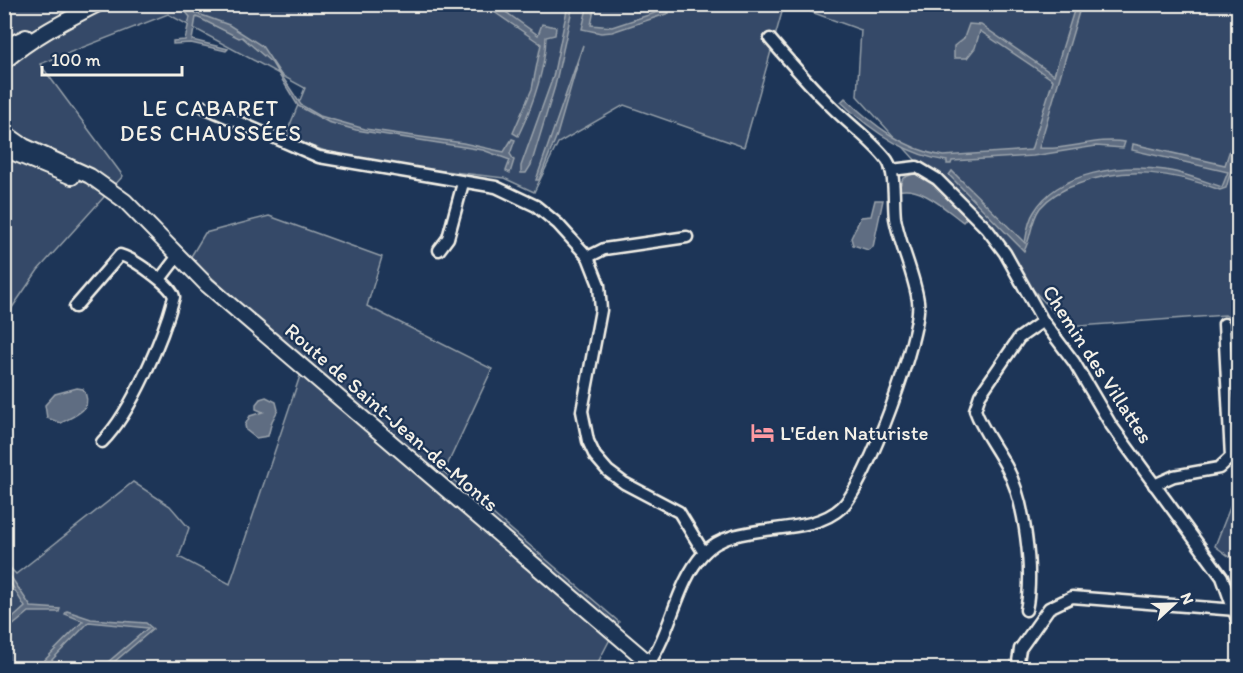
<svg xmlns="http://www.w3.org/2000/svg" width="1243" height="673" font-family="Itim,sans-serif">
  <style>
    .green { fill: #354a67; stroke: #949ea8; stroke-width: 1.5 }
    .water { fill: #5e6d82; stroke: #9aa2ab; stroke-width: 1.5 }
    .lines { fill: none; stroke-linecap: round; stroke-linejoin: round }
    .minor-casing { stroke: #f4f1e8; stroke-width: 15 }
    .major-casing { stroke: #f4f1e8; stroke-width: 18 }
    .minor { stroke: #1d3557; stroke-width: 10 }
    .major { stroke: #1d3557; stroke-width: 14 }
    .labels { text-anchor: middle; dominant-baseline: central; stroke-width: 4.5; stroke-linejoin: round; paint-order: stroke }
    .street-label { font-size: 21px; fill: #f4f1e8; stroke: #1d3557 }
    .poi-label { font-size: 21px; fill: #f4f1e8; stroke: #1d3557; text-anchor: start }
    .neighbourhood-label { font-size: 22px; letter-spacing: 1.5px; fill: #f4f1e8; stroke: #1d3557 }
  </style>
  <rect width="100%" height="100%" fill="#1d3557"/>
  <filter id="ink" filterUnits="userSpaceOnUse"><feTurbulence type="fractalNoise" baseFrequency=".0167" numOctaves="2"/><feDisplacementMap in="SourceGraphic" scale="12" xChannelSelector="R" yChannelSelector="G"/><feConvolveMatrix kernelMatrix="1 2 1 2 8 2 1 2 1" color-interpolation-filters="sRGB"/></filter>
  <g filter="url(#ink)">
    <!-- green -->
    <g class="green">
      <polygon points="5,5 784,5 744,147 624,105 558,143 534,192 504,178 376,163 331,153 285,137 305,88 168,14 40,64 123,176 38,270 5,318"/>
      <polygon points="792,5 1238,5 1238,323 1225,315 1067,327 857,96 861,30"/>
      <polygon points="269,216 382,257 367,306 492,369 444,472 619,622 595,668 5,668 4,562 16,574 133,482 170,506 189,528 179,557 230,584 305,361 190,258 205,233"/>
      <polygon points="1238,487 1238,563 1215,546"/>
    </g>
    <!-- water -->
    <g class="water">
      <polygon points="588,4 595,5 591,25 612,27 667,9 669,13 612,32 601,33 582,29"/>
      <path d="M1076,4l5,1 -42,143c29,3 56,-11 86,-6l-2,6 -27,-2 -63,10 -81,5 -1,3h-4v-3c-40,-6 -77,-31 -106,-59l4,-4c27,26 60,52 98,58l88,-6 22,-70 -73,-49 -5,17 -8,10h-13v-12l10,-8 5,-14 12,1 73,50z"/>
      <polygon points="180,5 186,5 196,13 229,25 262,46 301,105 320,116 365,129 463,143 504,152 512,139 515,140 510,154 514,160 510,173 506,171 510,160 483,150 356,130 328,122 298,106 272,63 242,37 239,38 201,19 196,17 192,40 228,49 226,51 191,43 173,44 173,41 185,40 190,17"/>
      <path d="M484,5h12l42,30 4,-11 14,3 -1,8 -9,2c-1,33 -13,68 -28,99l-5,-3 19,-44 9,-45z"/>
      <polygon points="568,5 573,5 555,86 531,165 526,173 521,173 521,166 553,77"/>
      <polygon points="583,45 557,135 539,180 536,180"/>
      <path d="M1238,125v17l-7,22 7,8 -7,-1 -5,17 -6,2c-47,-18 -93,-25 -142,-6 -15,5 -28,12 -38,24 -10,14 -8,29 -16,43l-75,-76 3,-4 6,6 67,66c2,-11 3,-22 9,-31 24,-41 89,-48 131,-42 20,3 38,11 57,17l6,-15 -96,-22 1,-6 92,21z"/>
      <path d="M915,173l19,11 34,32 -5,6c-18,-13 -42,-37 -65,-31l5,-13z"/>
      <polygon points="875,200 883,200 873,247 868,250 853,245 851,238 861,217 871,216"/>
      <path d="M77,388l6,1c12,20 -6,25 -22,34l-14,-5 -2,-13 10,-11z"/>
      <polygon points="266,397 276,402 278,410 272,421 268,436 256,438 246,430 245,425 250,416 263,412 256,409 256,404 260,399"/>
      <polygon points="5,568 31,607 60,609 59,612 29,612 5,632 5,625 25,607 5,574"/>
      <polygon points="67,611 91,619 146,623 153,629 107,668 101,668 148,628 89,622 44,668 37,668 83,621 65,614"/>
    </g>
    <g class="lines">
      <defs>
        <g id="minor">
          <polyline points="204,107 319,157 496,187 536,206 558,224 588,257 599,285 601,310 582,411 588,441 595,456 608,471 624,483 679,512 704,553"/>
          <polyline points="891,170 917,167 937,179 987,229 1005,253 1043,321 1074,362 1111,425 1222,577 1238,622"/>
          <polyline points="439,250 448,238 463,183"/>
          <polyline points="588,257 604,249 687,237"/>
          <polyline points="161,278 177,257"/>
          <path d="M75,307l45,-52c12,3 52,30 54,42 -11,41 -42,115 -72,145"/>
          <polyline points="1154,485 1174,476 1219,468 1231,457 1224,324"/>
          <path d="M1026,610c8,-38 -1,-110 -20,-144 -10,-19 -24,-36 -31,-56l5,-15 39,-57 24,-17"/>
          <path d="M649,663c23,-33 27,-79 54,-109 32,-36 104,-14 139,-47 24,-22 81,-174 76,-206 -4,-28 -18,-55 -23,-83 -2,-16 1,-45 -8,-58 -17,-22 -43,-39 -62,-60 -19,-19 -37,-40 -55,-61"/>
          <polyline points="1017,668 1020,649 1049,608 1072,597 1236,610"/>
        </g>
        <g id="major">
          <polyline points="4,47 26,37"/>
          <path d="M4,62c28,-25 61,-41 94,-58"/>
          <polyline points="4,132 24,146 90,176 125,201 207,285 655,668"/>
          <polyline points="4,149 72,177"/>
        </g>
      </defs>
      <!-- minor casing -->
      <use href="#minor" class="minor-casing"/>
      <!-- major casing -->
      <use href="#major" class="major-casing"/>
      <!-- minor -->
      <use href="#minor" class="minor"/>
      <!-- major -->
      <use href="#major" class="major"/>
    </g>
  </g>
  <!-- icons -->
  <defs>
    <symbol id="hotel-bare" viewBox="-9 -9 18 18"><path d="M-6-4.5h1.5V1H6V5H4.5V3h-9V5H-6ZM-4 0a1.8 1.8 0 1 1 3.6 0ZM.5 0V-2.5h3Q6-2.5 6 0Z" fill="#ff9aa2" stroke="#1d3557" stroke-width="2.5" paint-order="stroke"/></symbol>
  </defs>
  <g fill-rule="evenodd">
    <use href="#hotel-bare" x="746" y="416" width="33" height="33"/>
  </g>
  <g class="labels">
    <!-- street labels -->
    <g class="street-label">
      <text transform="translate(1098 364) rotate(57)">Chemin des Villattes</text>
      <text transform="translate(392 417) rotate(41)">Route de Saint-Jean-de-Monts</text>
    </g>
    <!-- poi labels -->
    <g class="poi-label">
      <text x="780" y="432">L'Eden Naturiste</text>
    </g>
    <!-- neighbourhood labels -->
    <g class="neighbourhood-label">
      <text x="211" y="108">LE CABARET<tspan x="211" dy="25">DES CHAUSSÉES</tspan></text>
    </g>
  </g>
  <!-- margin -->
  <rect width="1243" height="673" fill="none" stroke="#1d3557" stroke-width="24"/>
  <rect x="12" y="12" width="1219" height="649" fill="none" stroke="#f4f1e8" stroke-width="2" filter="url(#ink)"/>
  <!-- north arrow -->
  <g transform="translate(1174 604) rotate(68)" stroke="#1d3557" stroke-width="4.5" paint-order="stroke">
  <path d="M0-4.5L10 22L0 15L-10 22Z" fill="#f4f1e8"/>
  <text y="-9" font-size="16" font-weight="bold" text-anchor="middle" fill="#f4f1e8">N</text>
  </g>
  <!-- scale -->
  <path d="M42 66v9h140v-9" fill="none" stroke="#f4f1e8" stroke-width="3"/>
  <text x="51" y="66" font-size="18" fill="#f4f1e8" stroke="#1d3557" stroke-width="4.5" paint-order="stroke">100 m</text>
</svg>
